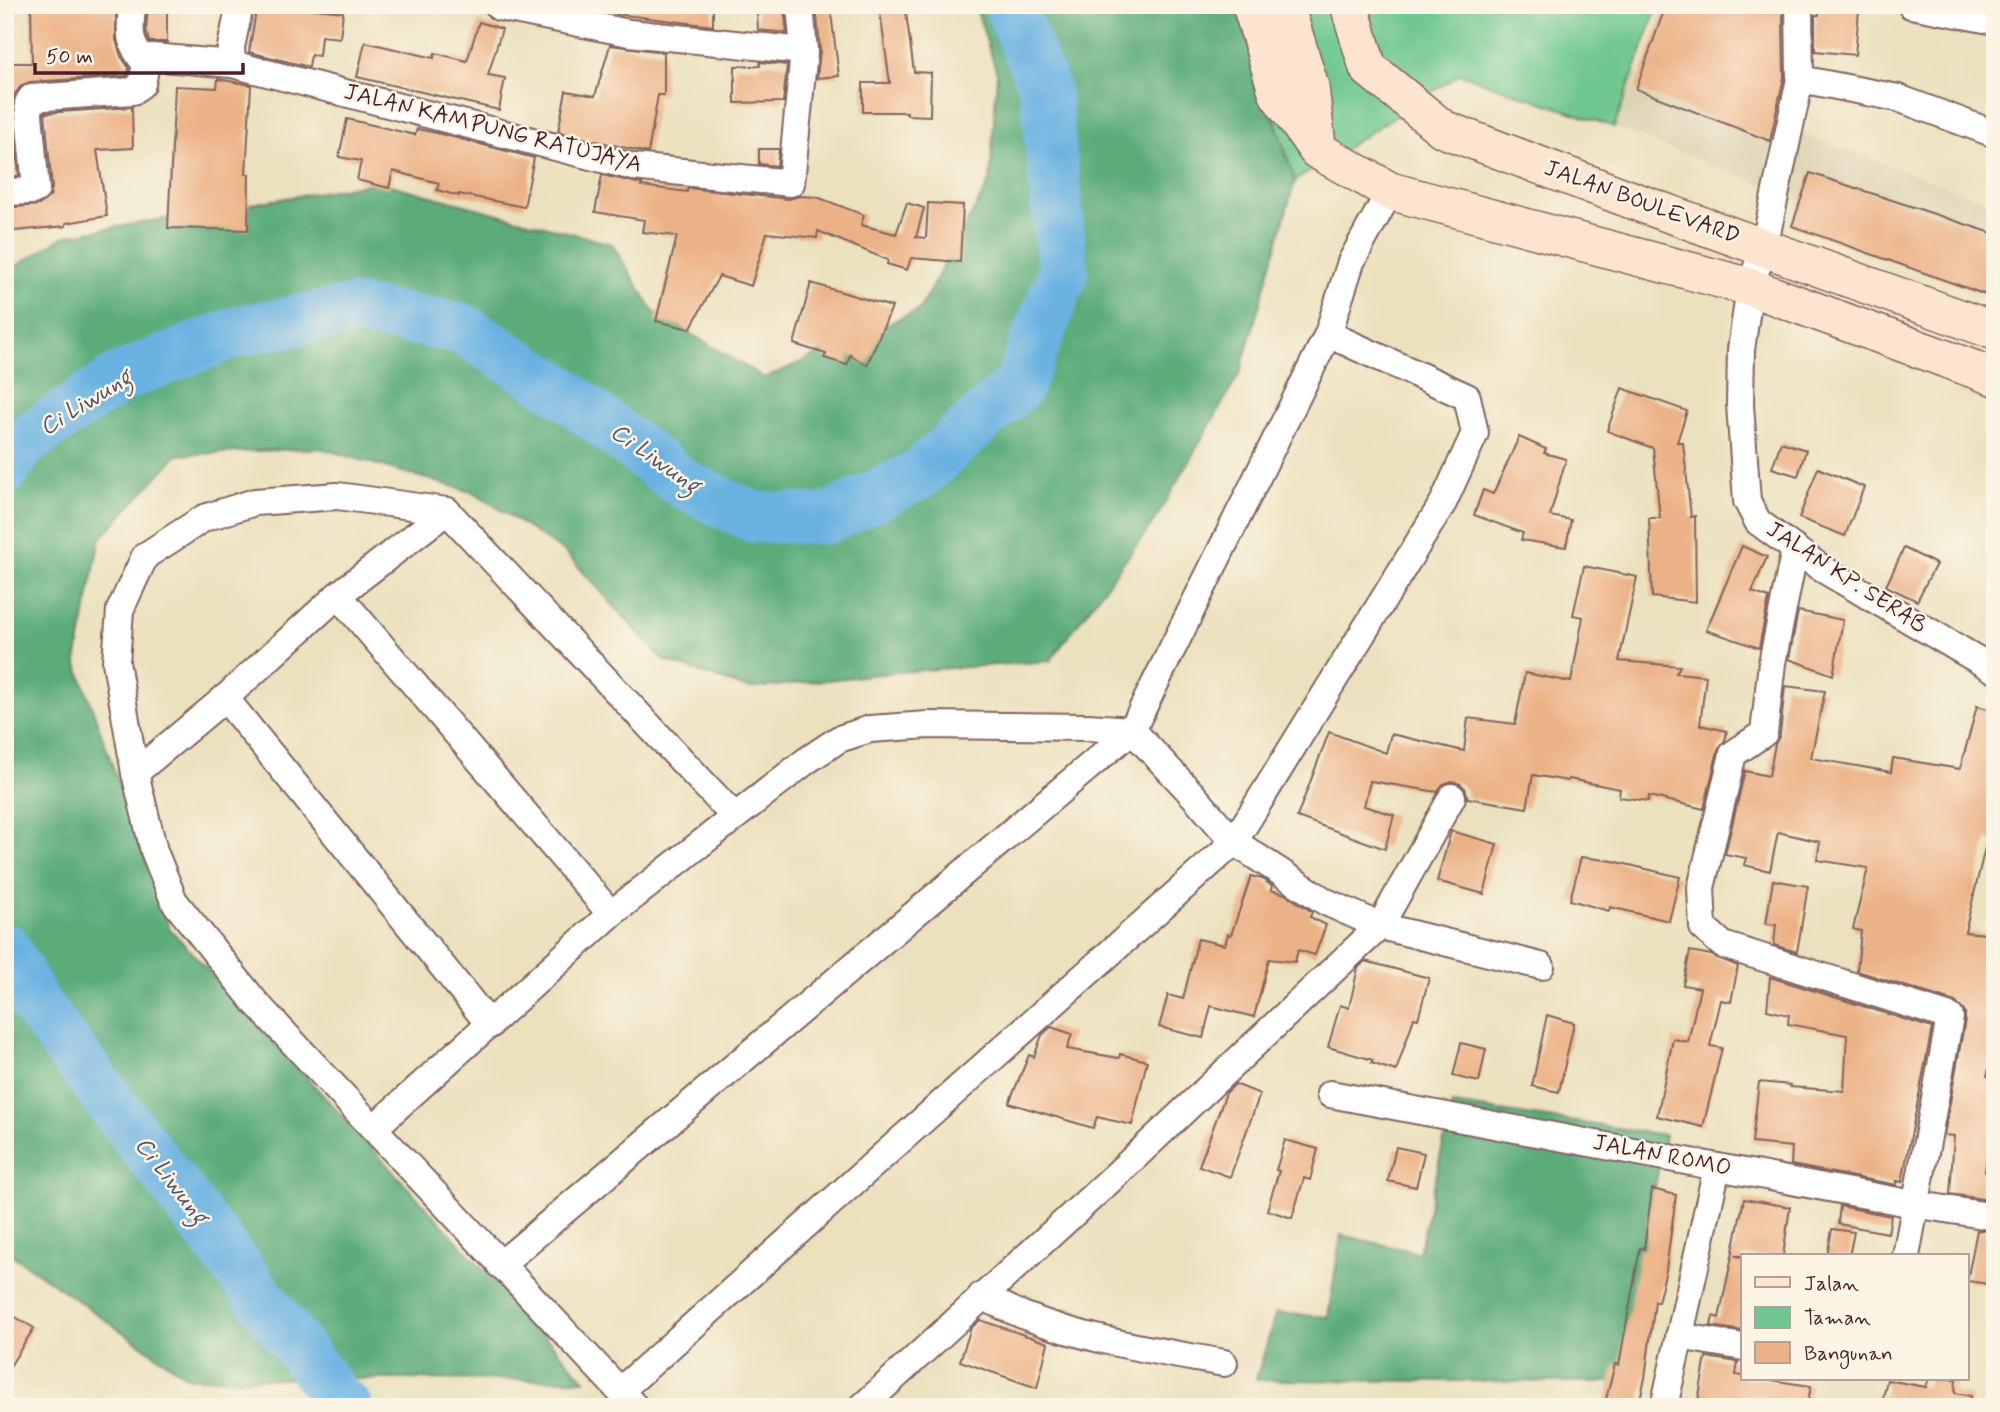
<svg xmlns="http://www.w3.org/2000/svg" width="2000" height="1412" font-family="Mynerve,sans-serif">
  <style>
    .built { fill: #ddd3b4 }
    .green { fill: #6fc88f; stroke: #5c745d; stroke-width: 2 }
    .forest { fill: #5bac7a; stroke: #526652; stroke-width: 2 }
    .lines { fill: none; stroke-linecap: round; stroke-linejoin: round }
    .river { stroke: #6bb2e2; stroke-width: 51 }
    .building { fill: #ecb287 }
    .street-casing { stroke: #82635e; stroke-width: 30 }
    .secondary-casing { stroke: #82635e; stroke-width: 40 }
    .street { stroke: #fff; stroke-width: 26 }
    .secondary { stroke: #fbe5cf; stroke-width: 37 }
    .labels { text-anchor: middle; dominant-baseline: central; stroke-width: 5; stroke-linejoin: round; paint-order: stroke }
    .street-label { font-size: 23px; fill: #4a1f2b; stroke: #fcf5e5 }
    .water-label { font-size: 24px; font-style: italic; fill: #56526b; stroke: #fcf5e5 }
  </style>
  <rect width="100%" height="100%" fill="#fcf5e5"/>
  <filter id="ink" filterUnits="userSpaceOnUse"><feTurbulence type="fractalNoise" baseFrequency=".0143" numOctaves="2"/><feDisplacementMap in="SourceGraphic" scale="14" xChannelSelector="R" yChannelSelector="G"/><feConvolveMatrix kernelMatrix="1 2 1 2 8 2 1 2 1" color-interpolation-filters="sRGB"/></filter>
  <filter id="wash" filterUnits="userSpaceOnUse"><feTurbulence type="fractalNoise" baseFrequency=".00686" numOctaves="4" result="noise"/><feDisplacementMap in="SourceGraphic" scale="28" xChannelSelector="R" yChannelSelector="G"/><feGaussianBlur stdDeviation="1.57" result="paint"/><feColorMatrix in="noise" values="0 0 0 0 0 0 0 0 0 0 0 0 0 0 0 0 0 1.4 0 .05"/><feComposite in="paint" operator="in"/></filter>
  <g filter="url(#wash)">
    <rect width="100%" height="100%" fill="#ebe1be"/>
    <!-- built -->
    <polygon class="built" points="1634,73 1995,204 1995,276 1614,127"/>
    <!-- green -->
    <polygon class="green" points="1236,5 1658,5 1614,127 1460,74 1295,181"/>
    <!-- forest -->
    <g class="forest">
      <polygon points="975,5 1236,5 1295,181 1240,373 1155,520 1050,661 897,672 749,689 663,660 566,553 475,493 320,448 177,455 100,539 76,661 169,928 585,1380 189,1378 5,1250 5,273 65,236 379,182 612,244 654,312 765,378 919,310 990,181 997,73"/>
      <polygon points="1452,1104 1665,1135 1617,1382 1256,1380 1276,1313 1328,1317 1341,1235 1419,1253"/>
    </g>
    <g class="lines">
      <!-- river -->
      <g class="river">
        <polyline points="5,469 23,442 121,377 238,331 355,310 461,328 562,391 683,484 753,517 826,519 918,475 1018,386 1063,273 1045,90 1009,5"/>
        <polyline points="5,948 35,1004 336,1397 347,1407"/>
      </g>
    </g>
    <g id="blocks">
      <!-- building -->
      <g class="building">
        <polygon points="31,5 116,5 116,40 121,56 129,68 127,76 30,82 22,85 14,95 12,104 19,176 5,176 5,63 32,63"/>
        <polygon points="148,5 167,5 167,42 149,42 146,30"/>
        <polygon points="257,5 307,5 307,8 343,12 340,38 321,36 319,56 311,55 309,67 249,52"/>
        <polygon points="618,5 713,5 713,26 616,14"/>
        <polygon points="816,5 830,5 839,76 817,78 820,50"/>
        <polygon points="879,5 905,5 914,72 931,73 930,116 907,115 907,112 863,112 863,83 890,83"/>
        <polygon points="1666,5 1728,5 1783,11 1784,77 1770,141 1636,89"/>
        <polygon points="1820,7 1859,10 1855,55 1815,51 1815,15 1819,15"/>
        <polygon points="784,8 787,33 758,30 757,9"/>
        <polygon points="479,22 502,29 488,75 505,78 499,110 357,77 365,42 434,58 435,53 467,61"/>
        <polygon points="610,45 664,52 664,95 658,95 648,153 558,132 566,91 595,96"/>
        <polygon points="760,62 787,65 783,102 735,103 735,66 760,66"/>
        <polygon points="218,79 251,85 246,174 249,174 248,230 168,228 175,86 217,88"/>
        <polygon points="132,107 133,148 97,150 107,216 66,223 66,226 5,232 5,208 39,205 50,196 52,188 45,113"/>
        <polygon points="347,119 415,135 417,129 437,133 534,158 524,207 459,194 459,196 437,190 439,183 393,171 389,188 357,180 361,161 339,157"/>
        <polygon points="759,149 779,149 777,166 759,164"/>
        <polygon points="1810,173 1995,234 1995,298 1792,226"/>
        <polygon points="602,175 642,184 641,186 687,192 688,188 789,199 800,196 817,197 864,215 861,225 896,234 907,203 924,208 916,237 926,238 928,203 963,205 960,262 911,258 907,270 887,264 888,260 818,231 817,238 767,233 751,286 719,276 690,329 656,321 677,236 642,232 644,220 595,212"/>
        <polygon points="811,283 892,307 867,365 850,355 847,365 824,358 826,354 794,344"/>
        <polygon points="1622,388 1687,411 1677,442 1683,442 1691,517 1695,516 1696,602 1652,597 1649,518 1660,518 1653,448 1607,431"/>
        <polygon points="1519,437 1546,449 1544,453 1566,459 1550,516 1571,520 1566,547 1521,540 1523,533 1474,515 1483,490 1493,494"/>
        <polygon points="1781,442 1806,450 1798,476 1772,468"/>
        <polygon points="1818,468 1864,487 1845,536 1799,518"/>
        <polygon points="1742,546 1767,557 1752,592 1769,598 1759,648 1706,630"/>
        <polygon points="1904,548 1936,564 1917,601 1886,586"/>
        <polygon points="1584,566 1637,577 1619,661 1680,666 1676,673 1706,676 1700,725 1727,731 1725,740 1718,750 1704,809 1649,796 1648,801 1619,797 1620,789 1569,779 1568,781 1533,775 1527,808 1468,798 1465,788 1460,784 1452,781 1443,784 1437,792 1370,781 1364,806 1394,815 1385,849 1297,817 1329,732 1386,753 1391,734 1464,751 1468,718 1515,724 1525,673 1571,682 1583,617 1573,615"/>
        <polygon points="1798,611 1843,620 1833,675 1789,659"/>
        <polygon points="1785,686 1825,691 1811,758 1891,772 1893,758 1960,769 1977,706 1995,711 1995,840 1987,839 1965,932 1995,935 1995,1047 1987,1076 1995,1078 1995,1096 1985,1172 1991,1173 1989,1196 1995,1196 1995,1201 1950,1194 1954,1136 1944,1135 1965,1020 1965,1012 1955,1002 1857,971 1861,931 1853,929 1868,868 1817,860 1820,842 1778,832 1770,871 1744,865 1746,858 1725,854 1745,771 1769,776 1775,744 1780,735"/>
        <polygon points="1451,831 1497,844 1484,894 1437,881"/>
        <polygon points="1581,857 1613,861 1680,877 1669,921 1610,907 1609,911 1570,900"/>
        <polygon points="1251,876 1262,879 1272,886 1271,890 1285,894 1312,912 1310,917 1326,925 1315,955 1298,950 1295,962 1269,959 1254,1017 1211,1006 1203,1038 1159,1027 1168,995 1183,999 1198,939 1225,945 1228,934 1231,935"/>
        <polygon points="1773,880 1808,886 1797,952 1774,945 1776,925 1766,924"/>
        <polygon points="1690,951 1711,955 1738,966 1731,1002 1721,1000 1710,1046 1722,1048 1703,1127 1657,1116 1673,1039 1688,1042 1700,988 1683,985"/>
        <polygon points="1365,961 1429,978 1418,1019 1414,1018 1396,1071 1371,1063 1373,1060 1328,1047 1340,1005 1349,1008 1358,968"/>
        <polygon points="1770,977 1932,1028 1902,1182 1897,1181 1897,1185 1791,1165 1792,1147 1752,1143 1759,1082 1790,1085 1790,1087 1844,1091 1847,1035 1788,1024 1789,1015 1767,1010"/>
        <polygon points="1547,1015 1574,1023 1559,1092 1532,1086"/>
        <polygon points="1051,1027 1072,1034 1067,1049 1119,1058 1120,1054 1147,1061 1132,1125 1097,1117 1093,1128 1009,1103 1029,1055 1034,1057 1042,1035"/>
        <polygon points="1461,1043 1486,1049 1479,1082 1453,1076"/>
        <polygon points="1235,1084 1260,1094 1230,1177 1199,1166 1226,1093"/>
        <polygon points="1285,1140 1318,1149 1310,1180 1304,1178 1292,1218 1267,1210 1279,1171 1276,1170"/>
        <polygon points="1396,1147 1424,1153 1416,1187 1388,1181"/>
        <polygon points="1652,1189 1676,1195 1666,1270 1658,1302 1655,1301 1645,1378 1638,1407 1604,1407 1615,1364 1619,1365 1640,1248 1644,1249"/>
        <polygon points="1744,1199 1790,1207 1783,1256 1735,1256 1743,1257 1743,1331 1711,1326 1713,1316 1719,1318"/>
        <polygon points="1840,1206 1891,1216 1888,1233 1838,1224"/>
        <polygon points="1832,1229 1854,1232 1849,1256 1827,1256"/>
        <polygon points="1977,1230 1995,1232 1995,1285 1967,1281"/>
        <polygon points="5,1311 34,1328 5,1374"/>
        <polygon points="980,1320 1048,1343 1037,1388 960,1361 971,1328"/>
        <polygon points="1706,1357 1738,1362 1736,1375 1743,1376 1743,1379 1764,1379 1811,1386 1807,1407 1697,1407"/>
        <polygon points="1929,1379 1956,1379 1955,1393 1971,1396 1970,1407 1881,1407 1887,1380 1926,1387"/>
      </g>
    </g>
  </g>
  <g filter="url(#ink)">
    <use href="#blocks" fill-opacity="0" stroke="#82635e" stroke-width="2"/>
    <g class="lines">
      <defs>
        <g id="street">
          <path d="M132,5c-2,28 -5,37 14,59"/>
          <polyline points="240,5 231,47 232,64 633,167 791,183 804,51 629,33 499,7 500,5"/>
          <polyline points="800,5 804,51"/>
          <polyline points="1799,5 1800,79 1764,247 1750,287 1741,350 1740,405 1747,501 1758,522 1821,568 1995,670"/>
          <polyline points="1911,5 1995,21"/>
          <polyline points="1800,79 1898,98 1995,134"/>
          <polyline points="5,192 32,191 36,189 28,103 31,98 133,91 142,84 146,64 152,57 232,64"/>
          <polyline points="1795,549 1772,663 1764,733 1733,754 1701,888 1703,927 1723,945 1950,1017 1906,1256"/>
          <polyline points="338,595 611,914"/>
          <polyline points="225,698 490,1025"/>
          <polyline points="135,773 225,698 338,595 447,511"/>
          <polyline points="1330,1094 1914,1204 1995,1217"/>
          <polyline points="375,1127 611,914 806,761 839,739 870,729 928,725 1088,727 1132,730 1328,334 1351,262 1390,191"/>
          <polyline points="500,1265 1132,730 1193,795 1234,842 1326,902 1380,926 1541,966"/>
          <path d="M981,1296c15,7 29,14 44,20 64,25 132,35 199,47"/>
          <polyline points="1679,1336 1743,1347"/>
          <polyline points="620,1391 1234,842 1443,503 1475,433 1467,397 1328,334"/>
          <polyline points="635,1407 255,1002 174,901 154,851 135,773 116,662 120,610 145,556 204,518 255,502 338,496 447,511 734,816"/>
          <polyline points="862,1407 1119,1172 1380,926 1452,797"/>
          <polyline points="1664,1407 1717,1167"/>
        </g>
        <g id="secondary">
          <polyline points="1251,5 1278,94 1317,150 1390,191 1750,287 1995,377"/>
          <polyline points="1285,5 1310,87 1317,145"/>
          <polyline points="1349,5 1368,68 1443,129 1645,205 1995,331"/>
        </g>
      </defs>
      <!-- street casing -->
      <use href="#street" class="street-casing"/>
      <!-- secondary casing -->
      <use href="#secondary" class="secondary-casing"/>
      <!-- street -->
      <use href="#street" class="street"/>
      <!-- secondary -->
      <use href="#secondary" class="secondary"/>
    </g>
  </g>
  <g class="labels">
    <!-- street labels -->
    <g class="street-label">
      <text transform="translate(493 129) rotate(14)">JALAN KAMPUNG RATUJAYA</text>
      <text transform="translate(1642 203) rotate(20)">JALAN BOULEVARD</text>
      <text transform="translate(1846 578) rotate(33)">JALAN KP. SERAB</text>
      <text transform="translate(1662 1156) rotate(11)">JALAN ROMO</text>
    </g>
    <!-- water labels -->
    <g class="water-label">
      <text transform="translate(86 403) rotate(-32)">Ci Liwung</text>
      <text transform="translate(655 459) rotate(35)">Ci Liwung</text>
      <text transform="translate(171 1181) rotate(52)">Ci Liwung</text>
    </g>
  </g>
  <!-- margin -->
  <rect width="2000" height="1412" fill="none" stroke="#fcf5e5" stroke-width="28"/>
  <!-- legend -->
  <rect x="1741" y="1254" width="228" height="126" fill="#fcf5e5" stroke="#b59f9b" stroke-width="2"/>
  <rect x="1755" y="1277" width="35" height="10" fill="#fbe5cf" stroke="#b59f9b" stroke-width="2"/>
  <text x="1804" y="1290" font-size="21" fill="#4a1f2b">Jalan</text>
  <rect x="1755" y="1307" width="35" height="21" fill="#6fc88f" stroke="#b59f9b" stroke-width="2"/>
  <text x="1804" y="1324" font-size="21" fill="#4a1f2b">Taman</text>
  <rect x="1755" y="1342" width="35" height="21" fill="#ecb287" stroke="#b59f9b" stroke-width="2"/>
  <text x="1804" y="1360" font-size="21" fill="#4a1f2b">Bangunan</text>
  <!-- scale -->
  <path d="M35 63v10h208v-10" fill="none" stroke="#4a1f2b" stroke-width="3.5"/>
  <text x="46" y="63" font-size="21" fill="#4a1f2b" stroke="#fcf5e5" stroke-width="5" paint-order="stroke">50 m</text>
</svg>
